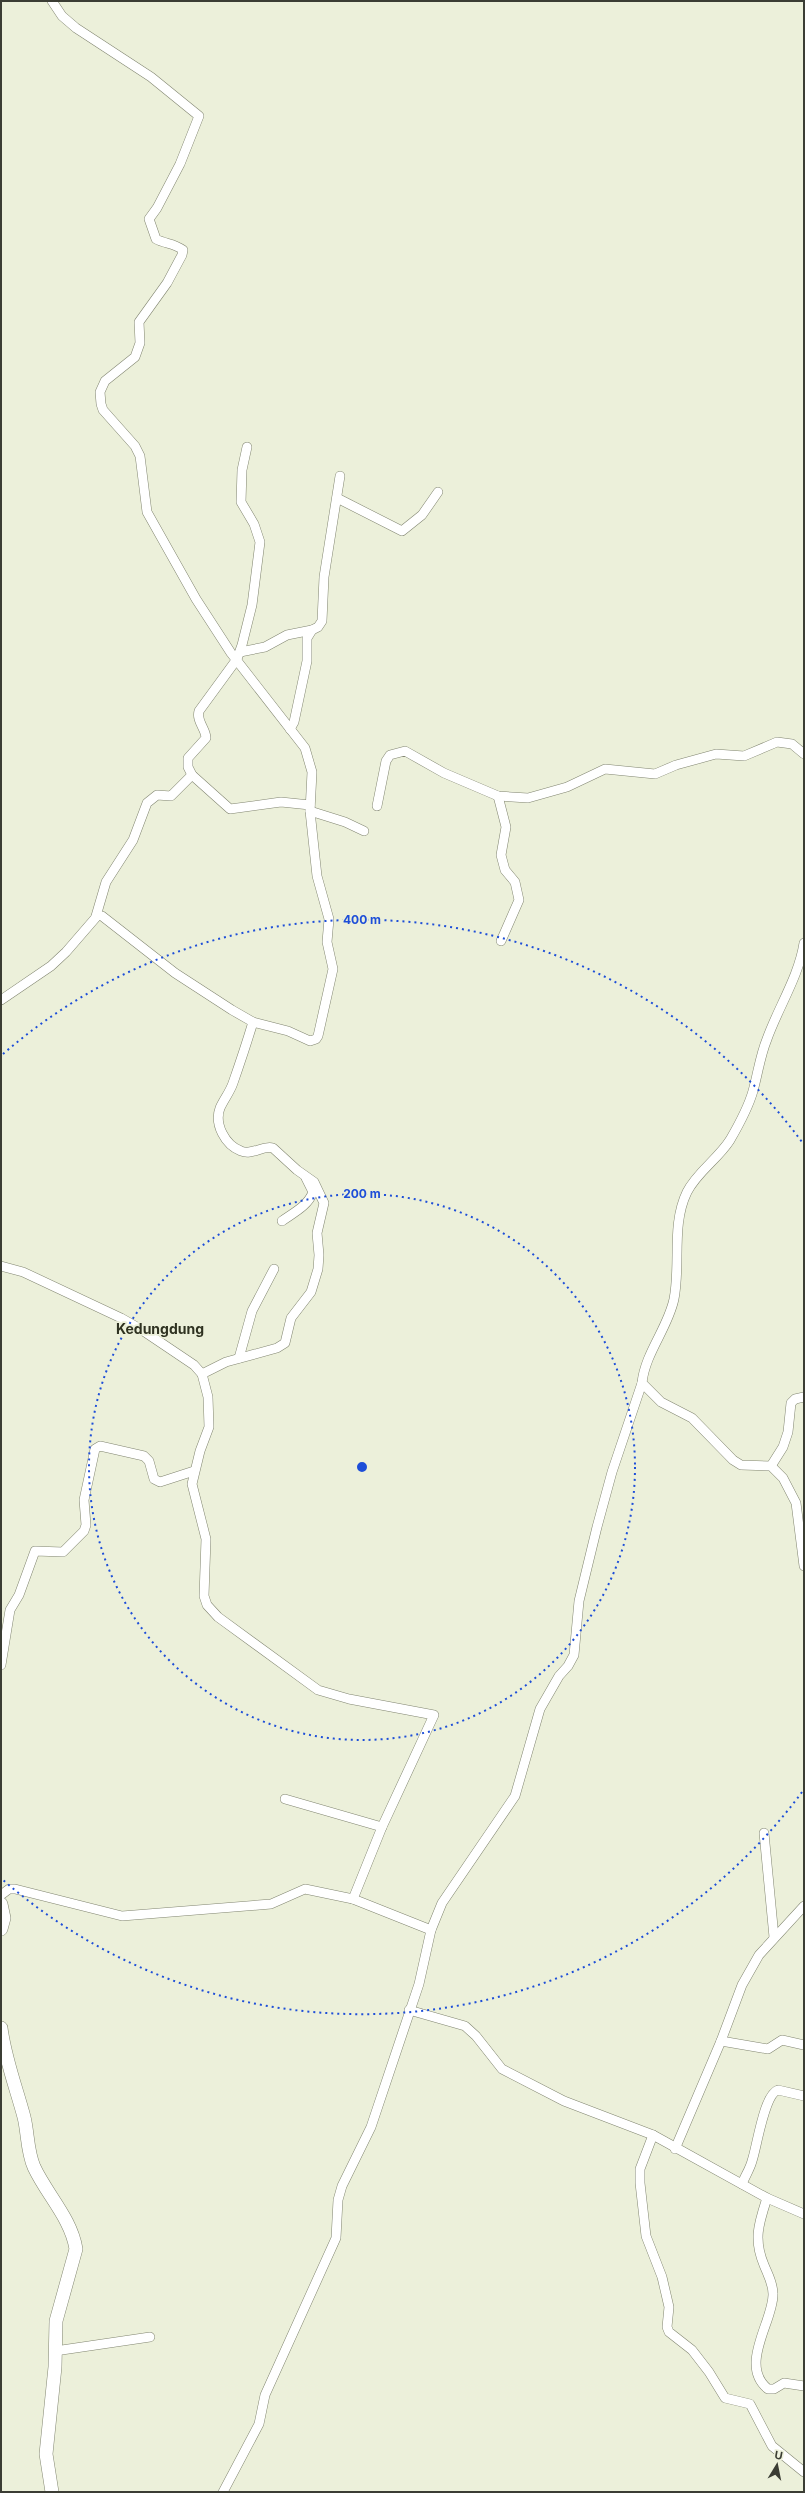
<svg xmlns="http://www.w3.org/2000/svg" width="805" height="2493" font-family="Inter,sans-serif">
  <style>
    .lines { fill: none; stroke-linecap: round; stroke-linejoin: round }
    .street-casing { stroke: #818570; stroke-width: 10 }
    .secondary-casing { stroke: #818570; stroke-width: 14 }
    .street { stroke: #fff; stroke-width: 9 }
    .secondary { stroke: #fff; stroke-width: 13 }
    .ring { fill: none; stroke: #1d4ed8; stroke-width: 2; stroke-dasharray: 2 4 }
    .labels { text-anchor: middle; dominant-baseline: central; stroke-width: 3.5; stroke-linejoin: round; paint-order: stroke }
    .quarter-label { font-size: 14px; font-weight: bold; fill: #2f3221; stroke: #ecf0da }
    .centre { fill: #1d4ed8; stroke: #ecf0da; stroke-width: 2 }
    .ring-label { font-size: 12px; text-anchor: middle; font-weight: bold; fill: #1d4ed8; stroke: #ecf0da; stroke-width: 3.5; stroke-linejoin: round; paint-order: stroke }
  </style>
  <rect width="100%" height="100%" fill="#ecf0da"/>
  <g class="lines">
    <defs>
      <g id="street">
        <path d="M247,447l-5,23 -1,32 13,22 6,18 -8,63 -10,40 -5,14 -38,52c-3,10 7,18 7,27l-18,20v9l4,8 38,34 51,-7 29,3"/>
        <polyline points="337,498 402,531 422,515 438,492"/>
        <polyline points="240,652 265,647 287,635 312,630 318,627 322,621 324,577 340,476"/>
        <polyline points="290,729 294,722 307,661 307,638 312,630"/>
        <polyline points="498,796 506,827 501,855 505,870 515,882 519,900 501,941"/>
        <polyline points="377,806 386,761 390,755 405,751 444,773 498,796 528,798 567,787 605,769 655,774 676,765 716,754 744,756 777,742 792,744 804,754"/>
        <polyline points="310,811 345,822 364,831"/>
        <polyline points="96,916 106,882 133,840 147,803 157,795 171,796 192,775"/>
        <path d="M804,943c-5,33 -26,65 -37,96 -7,17 -9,34 -14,52 -4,14 -16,37 -23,49 -12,19 -33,32 -43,52 -16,33 -6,71 -13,107 -6,29 -29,54 -32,84l19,19 31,16 41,42 8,5 30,1 12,12 13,25 8,63"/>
        <path d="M1,1000l50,-34 15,-14 32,-37 4,1 73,57 57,37 21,12 35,9 22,10 6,-2 2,-3 15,-67 -6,-27 2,-23 -12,-43 -7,-65 2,-39 -7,-24 -74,-95 -35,-54 -49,-87 -7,-56 -5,-10 -32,-36 -2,-6 -1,-12 5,-11 30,-24 5,-14 -1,-21 28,-39 15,-28 1,-5c-9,-7 -18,-6 -27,-11l-7,-20 8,-11 23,-44 19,-48 -48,-39 -75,-49 -14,-12 -10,-15"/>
        <path d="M282,1221c11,-8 26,-15 31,-29l-7,-14"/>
        <polyline points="1,1266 23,1272 121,1318 142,1330 194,1365 202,1374 208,1397 209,1427 200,1451 192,1484 206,1539 204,1596 207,1605 218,1617 318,1690 349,1699 434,1715 382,1827 353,1899"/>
        <polyline points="239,1358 252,1311 274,1269"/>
        <path d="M202,1374l24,-12 51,-14 8,-5 6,-25 20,-26 7,-23 1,-14 -2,-22 7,-30 -10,-21 -17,-12 -24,-22c-11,-3 -21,8 -32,3 -16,-6 -27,-27 -21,-43 4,-9 10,-16 13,-25 7,-20 14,-41 20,-61"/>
        <polyline points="771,1466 783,1447 788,1432 791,1403 795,1399 804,1397"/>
        <polyline points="1,1665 10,1610 19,1595 35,1551 63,1552 84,1531 86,1525 84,1500 95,1449 100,1446 144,1456 149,1461 154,1479 160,1482 194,1471"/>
        <polyline points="285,1799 382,1827"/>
        <polyline points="764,1833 774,1937"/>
        <polyline points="1,1895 9,1889 15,1889 122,1916 271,1904 305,1889 353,1899 431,1930"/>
        <polyline points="409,2010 465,2026 476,2036 502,2069 564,2101 653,2135 767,2198 804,2214"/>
        <polyline points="721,2041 768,2049 782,2040 804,2045"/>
        <polyline points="653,2135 640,2169 640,2183 646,2236 662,2277 669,2307 667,2327 669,2332 692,2350 709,2372 725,2398 750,2404 772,2446 804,2472"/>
        <polyline points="675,2149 721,2041 742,1985 759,1955 804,1906"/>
        <path d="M742,2184c3,-8 8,-15 10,-23 5,-14 12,-67 26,-71l26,6"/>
        <path d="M767,2198c-8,25 -14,41 -3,67 4,10 9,18 9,29 1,26 -35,71 -5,95h6l10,-6 20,3"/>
        <polyline points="55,2351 150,2337"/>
        <polyline points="223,2492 259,2424 265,2395 336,2238 338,2200 342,2186 371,2127 419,1984 431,1930 442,1903 515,1796 540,1709 559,1676 568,1666 574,1655 579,1601 597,1527 612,1472 642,1383"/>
      </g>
      <g id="secondary">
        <polyline points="1,1904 4,1918 1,1929"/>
        <path d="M1,2028c4,31 15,59 23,89 4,16 3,34 10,50 13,28 37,51 42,82l-20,72 -1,46 -9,87 6,38"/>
      </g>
    </defs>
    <!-- street casing -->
    <use href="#street" class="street-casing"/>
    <!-- secondary casing -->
    <use href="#secondary" class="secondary-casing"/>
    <!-- street -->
    <use href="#street" class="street"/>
    <!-- secondary -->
    <use href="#secondary" class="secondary"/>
  </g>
  <!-- distance rings -->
  <g class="ring">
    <circle cx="362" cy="1467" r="273"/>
    <path d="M802 1792A547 547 0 0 1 3 1880M3 1054A547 547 0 0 1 802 1142"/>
  </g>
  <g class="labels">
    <!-- quarter labels -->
    <g class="quarter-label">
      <text x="160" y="1328">Kedungdung</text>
    </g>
  </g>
  <circle cx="362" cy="1467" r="6" class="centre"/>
  <g class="ring-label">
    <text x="362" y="924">400 m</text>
    <text x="362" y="1198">200 m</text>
  </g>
  <!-- border -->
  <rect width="805" height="2493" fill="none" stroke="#3b3d34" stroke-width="4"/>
  <!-- north arrow -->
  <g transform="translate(777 2465) rotate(10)" stroke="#ecf0da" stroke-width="3" paint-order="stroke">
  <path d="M0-3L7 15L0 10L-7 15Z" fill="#3b3d34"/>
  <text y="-6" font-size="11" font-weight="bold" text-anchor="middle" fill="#3b3d34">U</text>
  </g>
</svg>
